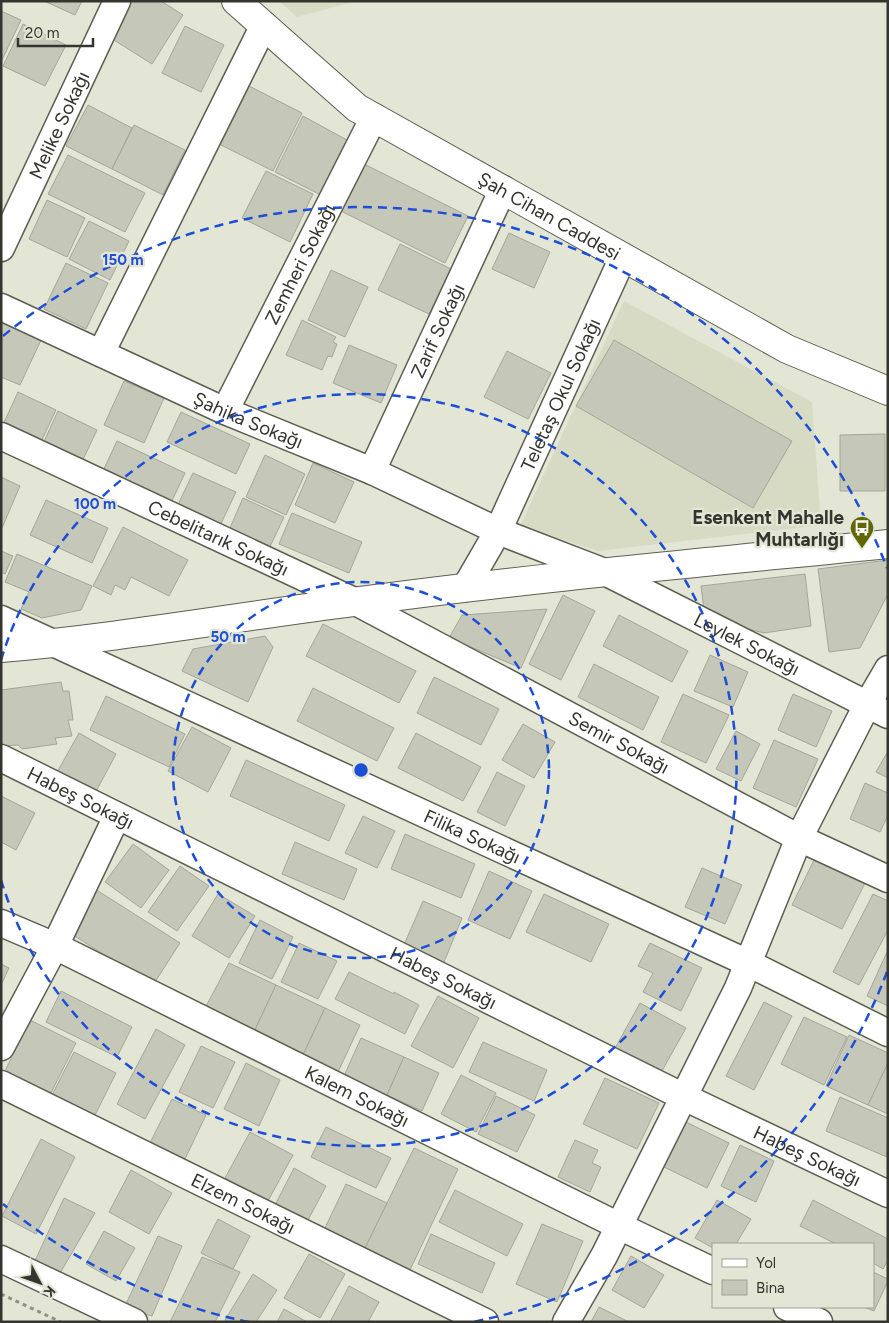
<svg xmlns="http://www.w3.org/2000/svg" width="889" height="1323" font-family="Figtree,sans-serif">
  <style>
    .built { fill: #d8dbc4 }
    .building { fill: #c5c7b8; stroke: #a4a697 }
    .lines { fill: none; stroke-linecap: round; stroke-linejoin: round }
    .street-casing { stroke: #5c5e51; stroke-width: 29 }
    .secondary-casing { stroke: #5c5e51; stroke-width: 30 }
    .path { stroke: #8f9186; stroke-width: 3; stroke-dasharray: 4 4; stroke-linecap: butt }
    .street { stroke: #fff; stroke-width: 26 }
    .secondary { stroke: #fff; stroke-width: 28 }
    .ring { fill: none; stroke: #1d4ed8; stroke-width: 2.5; stroke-dasharray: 9 6 }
    .labels { text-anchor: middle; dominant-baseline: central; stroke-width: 4.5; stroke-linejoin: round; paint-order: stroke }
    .street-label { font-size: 19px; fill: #34352f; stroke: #e3e5d5 }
    .poi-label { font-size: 19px; font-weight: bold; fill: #34352f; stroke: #e3e5d5; text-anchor: end }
    .centre { fill: #1d4ed8; stroke: #e3e5d5; stroke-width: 2.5 }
    .ring-label { font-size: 15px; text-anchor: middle; font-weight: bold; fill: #1d4ed8; stroke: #e3e5d5; stroke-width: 4.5; stroke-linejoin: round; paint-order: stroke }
  </style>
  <rect width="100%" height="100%" fill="#e3e5d5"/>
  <!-- built -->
  <g class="built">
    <polygon points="279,1 356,1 297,17"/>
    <polygon points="624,301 812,402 821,525 598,551 520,526"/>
  </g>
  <!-- building -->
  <g class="building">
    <polygon points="44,1 82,1 75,15"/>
    <polygon points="128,1 161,1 183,15 152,64 106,35"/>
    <polygon points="1,11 21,20 1,62"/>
    <polygon points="23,24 66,45 45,86 3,66"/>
    <polygon points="185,26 224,45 201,92 162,73"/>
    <polygon points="249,86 302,113 273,171 219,144"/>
    <polygon points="88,105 132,128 112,169 66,146"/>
    <polygon points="303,116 347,140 321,195 275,172"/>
    <polygon points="134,125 185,150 163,195 112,169"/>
    <polygon points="68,155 145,193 125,232 48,194"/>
    <polygon points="364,164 468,216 445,263 341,211"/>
    <polygon points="266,171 313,194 290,242 242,218"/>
    <polygon points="47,200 85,218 67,257 29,239"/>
    <polygon points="89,221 129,241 110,280 69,259"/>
    <polygon points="509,233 550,252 534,288 492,269"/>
    <polygon points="400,244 451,269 429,314 378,290"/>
    <polygon points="66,263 108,283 86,329 44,309"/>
    <polygon points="331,270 368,287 345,337 308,320"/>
    <polygon points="1,320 42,338 20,385 1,377"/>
    <polygon points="302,320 336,337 333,342 337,344 332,357 328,356 322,370 286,355"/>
    <polygon points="614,340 792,441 753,508 576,406"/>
    <polygon points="349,345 397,365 381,403 333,383"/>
    <polygon points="507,351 551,373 528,419 484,397"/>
    <polygon points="124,381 164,398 144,443 104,425"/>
    <polygon points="18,392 56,410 38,448 1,429"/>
    <polygon points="58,411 97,430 79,468 40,450"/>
    <polygon points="181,412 250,444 236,474 167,442"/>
    <polygon points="885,434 885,491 840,491 840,435"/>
    <polygon points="117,441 185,473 170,505 102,473"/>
    <polygon points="265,455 305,474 286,515 246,497"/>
    <polygon points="313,463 354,482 335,523 295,505"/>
    <polygon points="193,473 236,492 217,532 174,513"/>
    <polygon points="1,477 20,486 2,528 1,528"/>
    <polygon points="243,498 284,517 266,555 226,537"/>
    <polygon points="46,500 108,528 92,563 30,535"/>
    <polygon points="292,513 362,542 349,573 279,544"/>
    <polygon points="123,527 188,560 169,596 131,577 125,590 115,585 111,595 93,586"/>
    <polygon points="1,551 13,556 5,574 1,572"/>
    <polygon points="17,554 92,586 81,610 42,618 21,609 29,592 5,582"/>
    <polygon points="888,560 888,594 860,648 829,652 818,569"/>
    <polygon points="805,574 811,626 764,633 705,618 701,586"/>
    <polygon points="563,595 595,611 561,680 529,664"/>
    <polygon points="547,609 521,668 449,638 462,615"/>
    <polygon points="619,615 688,651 672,682 603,646"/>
    <polygon points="323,624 416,671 399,703 306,656"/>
    <polygon points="265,636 273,647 248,702 182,671 193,649"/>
    <polygon points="710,655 748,672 733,707 694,691"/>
    <polygon points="594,664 659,697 643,730 578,697"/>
    <polygon points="434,677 499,709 481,745 417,713"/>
    <polygon points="61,682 63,691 69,691 73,720 68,720 72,736 55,738 57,744 22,749 18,745 1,746 1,690"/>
    <polygon points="313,688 394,728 377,761 297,721"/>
    <polygon points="683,694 729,715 706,763 661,742"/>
    <polygon points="793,694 832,711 816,747 778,730"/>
    <polygon points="106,696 185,734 169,767 90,730"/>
    <polygon points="523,724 555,742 534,778 502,760"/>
    <polygon points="192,727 231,748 208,792 168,771"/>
    <polygon points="736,731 760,744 741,781 716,769"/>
    <polygon points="79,733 116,754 93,797 55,776"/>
    <polygon points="416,733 481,767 463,801 398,768"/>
    <polygon points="774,740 818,759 796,807 753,788"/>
    <polygon points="888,751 888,778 876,772"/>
    <polygon points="246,760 345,805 329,841 230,796"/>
    <polygon points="497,772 525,786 505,826 477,812"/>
    <polygon points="865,783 888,793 888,815 880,832 850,819"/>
    <polygon points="1,796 35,813 16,850 1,842"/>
    <polygon points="363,816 395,831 377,868 345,853"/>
    <polygon points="405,834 475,864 461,898 391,869"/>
    <polygon points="295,842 357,869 344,900 282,874"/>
    <polygon points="133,844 169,870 141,908 105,882"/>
    <polygon points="817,854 867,879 842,929 792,905"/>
    <polygon points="180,866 209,886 177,931 148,912"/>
    <polygon points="702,868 742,885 725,924 685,907"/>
    <polygon points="489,871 532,891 510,939 468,920"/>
    <polygon points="95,889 180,943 153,985 68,932"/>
    <polygon points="218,894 255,916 229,958 192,936"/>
    <polygon points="544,894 609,924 591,962 526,932"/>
    <polygon points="873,894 888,901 888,930 859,985 833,972"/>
    <polygon points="423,901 462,918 444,962 404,945"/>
    <polygon points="260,920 293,937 272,979 239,963"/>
    <polygon points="299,943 337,961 318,999 281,982"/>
    <polygon points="650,943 702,968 681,1011 643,992 653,973 638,966"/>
    <polygon points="887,952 888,952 888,1006 867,996"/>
    <polygon points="229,963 276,985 254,1032 204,1010"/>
    <polygon points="1,964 9,968 1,985"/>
    <polygon points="349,972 394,994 394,992 419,1005 405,1034 335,999"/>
    <polygon points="276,985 325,1008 303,1055 254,1032"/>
    <polygon points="61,991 132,1027 117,1057 46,1022"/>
    <polygon points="438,996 479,1018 453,1068 411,1046"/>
    <polygon points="764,1002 792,1016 754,1090 726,1076"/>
    <polygon points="640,1003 686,1028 658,1078 613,1052"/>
    <polygon points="325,1008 360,1025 338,1072 303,1055"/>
    <polygon points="804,1017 847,1037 824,1085 781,1064"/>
    <polygon points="30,1020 76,1043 51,1093 5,1071"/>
    <polygon points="156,1029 185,1045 145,1119 117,1104"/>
    <polygon points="849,1035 888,1053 888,1063 868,1105 826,1086"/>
    <polygon points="361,1038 404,1057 387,1095 344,1076"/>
    <polygon points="483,1042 547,1070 534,1101 469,1072"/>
    <polygon points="201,1046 235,1062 213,1108 179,1092"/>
    <polygon points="74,1052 116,1073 94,1117 52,1095"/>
    <polygon points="404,1057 439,1073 422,1111 387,1095"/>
    <polygon points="246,1063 280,1080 259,1126 224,1109"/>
    <polygon points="888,1063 888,1114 868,1105"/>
    <polygon points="461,1075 496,1093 476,1132 441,1114"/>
    <polygon points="605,1078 659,1103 637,1149 583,1124"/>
    <polygon points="496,1096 535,1115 517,1152 478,1134"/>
    <polygon points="840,1097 888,1118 887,1157 826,1131"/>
    <polygon points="172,1099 206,1115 184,1161 149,1145"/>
    <polygon points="686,1122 729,1143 707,1188 664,1167"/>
    <polygon points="326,1127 391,1158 376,1188 311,1157"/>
    <polygon points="250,1132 293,1155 268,1201 225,1178"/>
    <polygon points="41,1139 75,1157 36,1234 2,1216"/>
    <polygon points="575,1140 598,1150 592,1163 601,1167 590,1192 558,1177"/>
    <polygon points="740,1145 774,1161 756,1202 721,1186"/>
    <polygon points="414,1148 458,1169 409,1272 364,1250"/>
    <polygon points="294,1168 326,1186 307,1222 275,1205"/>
    <polygon points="131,1170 172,1193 149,1234 109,1212"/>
    <polygon points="346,1184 387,1203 364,1250 324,1230"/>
    <polygon points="455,1190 523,1224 507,1256 439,1222"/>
    <polygon points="64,1198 95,1213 59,1275 33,1265"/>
    <polygon points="717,1200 751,1219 736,1244 713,1244 713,1248 695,1238"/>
    <polygon points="813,1200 888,1239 888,1260 883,1269 873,1263 873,1244 836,1244 800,1226"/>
    <polygon points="218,1219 250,1236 233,1269 201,1253"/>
    <polygon points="542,1224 583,1241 557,1302 516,1284"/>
    <polygon points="104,1231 135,1248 116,1281 86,1264"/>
    <polygon points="431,1234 495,1263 482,1293 418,1264"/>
    <polygon points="158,1236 182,1246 152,1316 124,1308"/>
    <polygon points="309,1254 345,1274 320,1318 284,1298"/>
    <polygon points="631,1256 664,1275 644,1308 612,1290"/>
    <polygon points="202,1257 240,1272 215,1322 170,1322"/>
    <polygon points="873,1272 888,1279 888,1281 874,1311 864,1307 873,1307"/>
    <polygon points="253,1274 277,1290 256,1322 228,1322 225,1320"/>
    <polygon points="349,1286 379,1302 368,1322 330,1322"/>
    <polygon points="599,1307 629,1322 591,1322"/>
    <polygon points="284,1309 307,1322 277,1322"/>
  </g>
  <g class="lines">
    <defs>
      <g id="street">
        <path id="s1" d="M1,248l116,-247"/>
        <path id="s2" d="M1,307l224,104 147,60 126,60 109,42 281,142"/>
        <polyline points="101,353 264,25"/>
        <path id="s3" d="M225,411l149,-294"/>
        <path id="s4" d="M1,436l353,165 445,237 89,41"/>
        <path id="s5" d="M372,471l131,-282"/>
        <path id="s6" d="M465,588l33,-57 125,-274"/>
        <path id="s7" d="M1,619l747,344 140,70"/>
        <path id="s8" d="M1,758l683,339 204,97"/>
        <path id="s9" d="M1,923l54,23 564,280 94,45"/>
        <polyline points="1,1047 55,946 117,816"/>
        <path id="s10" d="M1,1084l484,238"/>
        <polyline points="1,1259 134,1322"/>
        <polyline points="787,1307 819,1322"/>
        <polyline points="566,1322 604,1256 738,988 799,838 867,705 888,669"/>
      </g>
      <g id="secondary">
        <path id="s11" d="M236,1l121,107 430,241 101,42"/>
        <path d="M1,648c118,-10 234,-31 352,-46 177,-24 356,-40 535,-58"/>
      </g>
    </defs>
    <!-- street casing -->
    <use href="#street" class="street-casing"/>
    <!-- secondary casing -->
    <use href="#secondary" class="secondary-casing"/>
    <!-- path -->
    <polyline class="path" points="1,1294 61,1322"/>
    <!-- street -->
    <use href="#street" class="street"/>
    <!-- secondary -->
    <use href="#secondary" class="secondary"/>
  </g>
  <!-- distance rings -->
  <g class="ring">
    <circle cx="361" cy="770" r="188"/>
    <path d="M1 660A376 376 0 1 1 1 880"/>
    <path d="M887 972A563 563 0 0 1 473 1322M249 1322A563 563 0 0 1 3 1204M3 336A563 563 0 0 1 887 568"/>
  </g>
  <!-- icons -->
  <defs>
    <symbol id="bus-pin" viewBox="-11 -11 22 30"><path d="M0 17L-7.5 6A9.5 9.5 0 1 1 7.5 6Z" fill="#626706" stroke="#e3e5d5"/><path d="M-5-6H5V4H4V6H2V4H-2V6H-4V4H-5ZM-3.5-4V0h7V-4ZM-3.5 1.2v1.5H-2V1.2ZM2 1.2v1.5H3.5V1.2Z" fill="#fff"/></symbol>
  </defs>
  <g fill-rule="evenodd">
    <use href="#bus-pin" x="848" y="514" width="28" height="38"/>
  </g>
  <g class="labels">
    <!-- street labels -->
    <g class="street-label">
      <text stroke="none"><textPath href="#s1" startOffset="136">Melike Sokağı</textPath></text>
      <text stroke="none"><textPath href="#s11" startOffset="382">Şah Cihan Caddesi</textPath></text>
      <text stroke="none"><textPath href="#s3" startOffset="165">Zemheri Sokağı</textPath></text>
      <text stroke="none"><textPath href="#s5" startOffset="155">Zarif Sokağı</textPath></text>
      <text stroke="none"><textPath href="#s6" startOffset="216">Teletaş Okul Sokağı</textPath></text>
      <text stroke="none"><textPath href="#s2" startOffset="272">Şahika Sokağı</textPath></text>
      <text stroke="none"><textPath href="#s4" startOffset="240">Cebelitarık Sokağı</textPath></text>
      <text stroke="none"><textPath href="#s2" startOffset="819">Leylek Sokağı</textPath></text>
      <text stroke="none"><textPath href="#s4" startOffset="690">Semir Sokağı</textPath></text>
      <text stroke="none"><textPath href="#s8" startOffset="89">Habeş Sokağı</textPath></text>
      <text stroke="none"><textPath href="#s7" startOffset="519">Filika Sokağı</textPath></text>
      <text stroke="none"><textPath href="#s8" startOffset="494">Habeş Sokağı</textPath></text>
      <text stroke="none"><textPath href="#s9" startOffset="396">Kalem Sokağı</textPath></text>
      <text stroke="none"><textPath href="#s8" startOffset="899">Habeş Sokağı</textPath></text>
      <text stroke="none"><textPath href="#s10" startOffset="270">Elzem Sokağı</textPath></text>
    </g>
    <!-- poi labels -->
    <g class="poi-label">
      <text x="844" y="517">Esenkent Mahalle<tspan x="844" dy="22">Muhtarlığı</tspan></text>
    </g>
  </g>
  <circle cx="361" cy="770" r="8" class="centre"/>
  <g class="ring-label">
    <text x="123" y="265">150 m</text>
    <text x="95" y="509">100 m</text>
    <text x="228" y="642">50 m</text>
  </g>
  <!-- border -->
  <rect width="889" height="1323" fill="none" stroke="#34352f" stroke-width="5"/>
  <!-- legend -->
  <rect x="712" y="1243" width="162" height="65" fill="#e3e5d5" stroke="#9d9f93"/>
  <rect x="722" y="1259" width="25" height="8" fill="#ffffff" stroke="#9d9f93"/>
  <text x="756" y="1268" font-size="15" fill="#34352f">Yol</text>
  <rect x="722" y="1280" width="25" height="15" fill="#c5c7b8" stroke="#9d9f93"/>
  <text x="756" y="1293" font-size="15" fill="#34352f">Bina</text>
  <!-- north arrow -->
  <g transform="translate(40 1283) rotate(131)" stroke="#e3e5d5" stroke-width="4" paint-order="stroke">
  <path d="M0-4L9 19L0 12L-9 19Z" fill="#34352f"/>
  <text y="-8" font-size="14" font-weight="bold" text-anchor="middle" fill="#34352f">K</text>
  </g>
  <!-- scale -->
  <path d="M18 38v8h75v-8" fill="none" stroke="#34352f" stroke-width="2.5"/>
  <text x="25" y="38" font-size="15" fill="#34352f" stroke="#e3e5d5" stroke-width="4" paint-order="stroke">20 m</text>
</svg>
